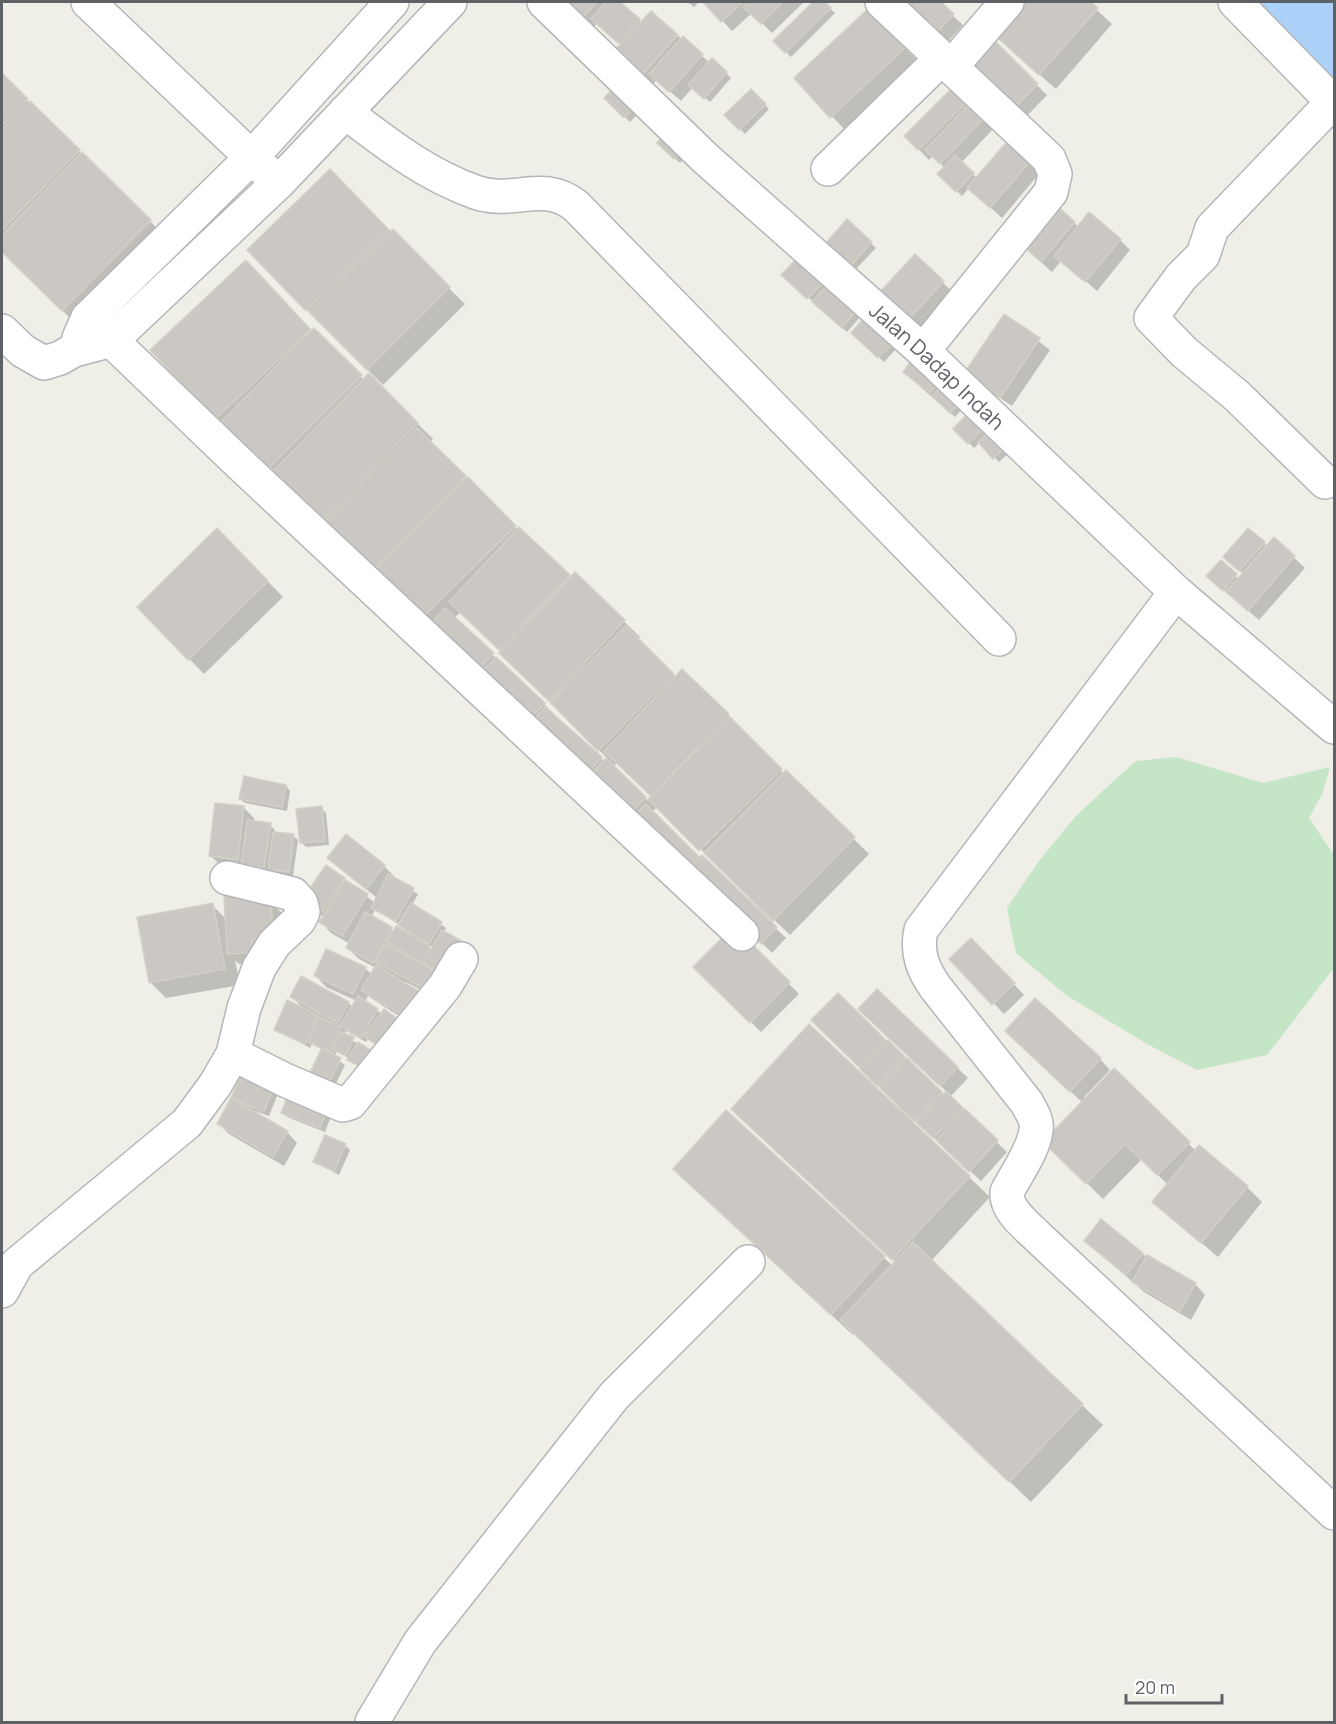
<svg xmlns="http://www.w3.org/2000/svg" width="1336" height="1724" font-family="Manrope,sans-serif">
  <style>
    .green { fill: #c5e5c7 }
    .water { fill: #add2f9 }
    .shadow { fill: #0003; fill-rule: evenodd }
    .building { fill: #cbc8c4; stroke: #d3d0c5; stroke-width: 1.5 }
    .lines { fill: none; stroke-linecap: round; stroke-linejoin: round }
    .minor-casing { stroke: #b4b6ba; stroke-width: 36 }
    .minor { stroke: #fff; stroke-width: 33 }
    .labels { text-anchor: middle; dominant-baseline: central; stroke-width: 5; stroke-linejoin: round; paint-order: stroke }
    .street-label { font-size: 21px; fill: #5e6166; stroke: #fff }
  </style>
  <rect width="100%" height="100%" fill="#efeee7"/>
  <!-- green -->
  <polygon class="green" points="1176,757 1263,783 1330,767 1323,792 1309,818 1334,855 1334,968 1267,1055 1197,1070 1147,1044 1067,996 1016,953 1007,908 1039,861 1075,817 1106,788 1136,761"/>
  <!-- water -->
  <polygon class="water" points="1247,2 1334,2 1334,94"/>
  <!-- shadow -->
  <g class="shadow">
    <polygon points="567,2 618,2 642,23 651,13 710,63 713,60 731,78 710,102 693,87 681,101 657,80 653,84 628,61 622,45 597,23 594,27"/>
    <polygon points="688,2 699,2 694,7"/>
    <polygon points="705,2 804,2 772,33 752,13 732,31"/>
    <polygon points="815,2 823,2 835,13 791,57 775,41"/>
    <polygon points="890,2 938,2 963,25 943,47"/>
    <polygon points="1016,2 1088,2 1112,24 1056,89 1007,46"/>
    <polygon points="885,26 920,64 847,132 796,78"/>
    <polygon points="992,41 1047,95 1020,123"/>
    <polygon points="2,76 165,236 78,326 2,250"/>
    <polygon points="955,88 995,127 961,163 977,178 1011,139 1043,169 1002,218 969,188 962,196 939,174 945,168 933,156 929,160 906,136"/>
    <polygon points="751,91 769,109 745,134 727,115"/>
    <polygon points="606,98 641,111 630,122"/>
    <polygon points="659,143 687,155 680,163"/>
    <polygon points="346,187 465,304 383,385 307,310"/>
    <polygon points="1054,206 1079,227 1120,240 1130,250 1097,291 1066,264 1061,261 1052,272 1032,254"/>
    <polygon points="848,221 876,248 855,270 827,244"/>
    <polygon points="798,259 861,316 847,332 783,275"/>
    <path d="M261,277l51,55 2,-2 50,50 5,-5 64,64 -3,3 88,88 53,48 4,-4 65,63 -2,2 38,39 52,37 56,59 2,-2 83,82 -79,81 -133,-128 -5,5 134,126 -14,15 -538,-521 -2,2 -80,-84zM461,612l146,146 -3,3 -51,-45 1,-2 -10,-10 -90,-86zM618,762l35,34 -5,5 -35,-34z"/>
    <polygon points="942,282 953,292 921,327 893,301"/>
    <polygon points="1005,316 1050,350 1012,406 977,383"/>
    <polygon points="865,319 897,348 884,362 853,333"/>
    <polygon points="915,359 963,408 955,417 909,377"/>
    <polygon points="971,412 1010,452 999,462 980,442 974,448 955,429"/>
    <polygon points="217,530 283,597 204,674 139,607"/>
    <polygon points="1274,539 1305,568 1259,620 1213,581 1221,562 1239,579 1244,574 1229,562 1264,543 1267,547"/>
    <polygon points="286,786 290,791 287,811 245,803 240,799"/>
    <polygon points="244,808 254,818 254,822 270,825 275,830 274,833 293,836 298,840 293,876 274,874 269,869 269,872 221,866 210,855"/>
    <polygon points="321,808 326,813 329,845 306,847 301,842"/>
    <path d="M346,836l38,30 11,11 -2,2 25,15 -6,11 34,23 -2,4 3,72 -41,-22 13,47 -51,-33 -3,6 17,12 9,41 -23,-16 -2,3 -20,-11 -2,4 14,9 18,32 -39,-25 -3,6 11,8 -15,30 -7,-45 -11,-6 -2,4 -34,-19 28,-20 -12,-12 56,6 5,4 4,-6 -31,-14 -10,-11 49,-8 7,7 4,-7 -17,-9 -11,-11 2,-4 -19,-11 -10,-11 3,-5 -16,-11 36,-27 31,24 2,-5 -48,-40zM375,910l25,15 10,10 -16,-3 -23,-15zM425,943l9,4 -2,3zM396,949l10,6 -1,2 -10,-5zM427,964l8,8 -10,-4z"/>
    <polygon points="225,896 270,902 281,912 282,949 263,963 239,964 235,960 240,985 166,998 151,983 212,905 226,919"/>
    <polygon points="734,928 799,994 761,1032 695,967"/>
    <polygon points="982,950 1024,995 1004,1014 951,959"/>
    <polygon points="877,991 968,1078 950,1097 1007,1152 981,1181 882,1090 813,1020 838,995 944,1095 947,1092 860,1009"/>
    <polygon points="1017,1042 1100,1059 1110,1070 1084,1097 1086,1099 1114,1071 1196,1151 1247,1187 1262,1202 1218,1257 1154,1202 1168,1185 1142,1159 1103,1199 1045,1142 1083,1103"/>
    <polygon points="243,1073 279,1091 269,1116 244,1107 287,1132 297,1143 284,1166 229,1134 218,1123"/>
    <polygon points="334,1109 325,1132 287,1117 282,1112"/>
    <polygon points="726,1112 893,1266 896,1262 753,1129 969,1177 990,1197 931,1261 1103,1425 1031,1502 854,1333 853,1335 695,1189"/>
    <polygon points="345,1145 350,1150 339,1175 315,1162"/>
    <polygon points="1086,1241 1142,1254 1195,1284 1205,1295 1191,1320 1144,1292"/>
  </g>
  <!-- building -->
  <g class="building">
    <polygon points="566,2 597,2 583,17"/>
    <polygon points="606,2 620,2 640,19 618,43 591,19"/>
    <polygon points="703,2 743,2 721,22"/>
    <polygon points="748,2 783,2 761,24 743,7"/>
    <polygon points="813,2 825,2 831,8 785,53 773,41"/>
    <polygon points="908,2 941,2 954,14 932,38 901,9"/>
    <polygon points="1014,2 1091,2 1098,8 1039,75 989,30"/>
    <polygon points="869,8 906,47 830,118 794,78"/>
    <polygon points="651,11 678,35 642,75 615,50"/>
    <polygon points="683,36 703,54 669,92 649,74"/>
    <polygon points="992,38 1038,84 1008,114 963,69"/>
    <polygon points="712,58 727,72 704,99 688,85"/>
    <polygon points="2,73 28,99 2,126"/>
    <polygon points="617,85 637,105 624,118 604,98"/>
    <polygon points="955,85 969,100 918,150 904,136"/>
    <polygon points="751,89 766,104 739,130 724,115"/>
    <polygon points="30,101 80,150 2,230 2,130"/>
    <polygon points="971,102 986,116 940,164 925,150"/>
    <polygon points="666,133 683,149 674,159 657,143"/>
    <polygon points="1011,137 1034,157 990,208 967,188"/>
    <polygon points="82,152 151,220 62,311 2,252 2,235"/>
    <polygon points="955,155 974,173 956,192 937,174"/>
    <polygon points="330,169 389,230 306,311 247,250"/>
    <polygon points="1054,203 1075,222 1041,262 1020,243"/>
    <polygon points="1089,212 1121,239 1085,282 1054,256"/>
    <polygon points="847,219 872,242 849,267 825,244"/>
    <polygon points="393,229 450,287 367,370 309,312"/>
    <polygon points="915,254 944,281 910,318 881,291"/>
    <polygon points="798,257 824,282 807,299 781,275"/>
    <polygon points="246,260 311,330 215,419 150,350"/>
    <polygon points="828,284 857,310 842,328 812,302"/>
    <polygon points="1004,314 1040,338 1001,397 965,372"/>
    <polygon points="865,317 893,343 878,358 851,333"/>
    <polygon points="314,328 362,375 268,469 221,422"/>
    <polygon points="914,357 942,378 930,393 903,372"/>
    <polygon points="369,373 418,423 322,521 273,471"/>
    <polygon points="942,385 960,402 950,413 932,396"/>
    <polygon points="971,410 986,426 968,444 953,429"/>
    <polygon points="417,428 466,476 373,570 324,522"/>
    <polygon points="991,430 1006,447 993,459 978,442"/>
    <polygon points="468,477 516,526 420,620 373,572"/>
    <polygon points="519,527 570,575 499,650 449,602"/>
    <polygon points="217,528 268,581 188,660 137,607"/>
    <polygon points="1248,528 1265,542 1239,571 1223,557"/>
    <polygon points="1274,537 1295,556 1248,611 1226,592"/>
    <polygon points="1221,560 1237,574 1223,591 1206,576"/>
    <polygon points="575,572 625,620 549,701 499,653"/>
    <polygon points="445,608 494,653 477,671 428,627"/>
    <polygon points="626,626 674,674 598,751 550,702"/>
    <polygon points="496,657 545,703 525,723 477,677"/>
    <polygon points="682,669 729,714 651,796 604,751"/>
    <polygon points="545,707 602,757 586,775 529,725"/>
    <polygon points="730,717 782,769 699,851 648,799"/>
    <polygon points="606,758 646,797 628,816 588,777"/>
    <polygon points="786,770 855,837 773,921 704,853"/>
    <polygon points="244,776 286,785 282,807 239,799"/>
    <polygon points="215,803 244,806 238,860 209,856"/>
    <polygon points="646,804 698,856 681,873 629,821"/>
    <polygon points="322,806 325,841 300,843 296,809"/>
    <polygon points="247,820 271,823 264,868 241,864"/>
    <polygon points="273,832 294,834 289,872 268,870"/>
    <polygon points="346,834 385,865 366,889 327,858"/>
    <polygon points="702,855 777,927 761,944 686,871"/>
    <polygon points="326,865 345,878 320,914 301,901"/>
    <polygon points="388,874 414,888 396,921 371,908"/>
    <polygon points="345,880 368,894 342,936 319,922"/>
    <polygon points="250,893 250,902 271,900 273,939 252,940 253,953 227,954 224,894"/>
    <polygon points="213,903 225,969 149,983 137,917"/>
    <polygon points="411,903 442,922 429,944 398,925"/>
    <polygon points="365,912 392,927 373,963 346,948"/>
    <polygon points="396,926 430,946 421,962 386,942"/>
    <polygon points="734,926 790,982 750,1023 693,967"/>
    <polygon points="442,930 467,944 448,977 423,963"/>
    <polygon points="971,938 1015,983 992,1005 949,959"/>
    <polygon points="385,944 446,977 436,995 375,962"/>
    <polygon points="326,949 366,967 353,994 314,976"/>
    <polygon points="376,965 423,994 408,1019 361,990"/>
    <polygon points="301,976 349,1002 338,1023 290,997"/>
    <polygon points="877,989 958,1067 940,1086 858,1009"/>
    <polygon points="838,993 885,1039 859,1067 811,1020"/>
    <polygon points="358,996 378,1009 361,1038 340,1026"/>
    <polygon points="1035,998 1101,1058 1070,1092 1005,1031"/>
    <polygon points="287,1000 318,1015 305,1044 274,1030"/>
    <polygon points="384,1009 406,1025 386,1051 364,1036"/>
    <polygon points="319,1017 341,1027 330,1052 308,1042"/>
    <polygon points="809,1024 970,1176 892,1260 731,1109"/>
    <polygon points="341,1032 354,1037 346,1056 333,1050"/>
    <polygon points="888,1040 905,1057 877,1086 860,1069"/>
    <polygon points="358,1042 381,1057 371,1072 347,1060"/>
    <polygon points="322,1048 341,1058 325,1091 306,1081"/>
    <polygon points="907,1058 942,1092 914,1121 879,1087"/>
    <polygon points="1114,1068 1190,1142 1157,1175 1125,1144 1086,1184 1043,1142"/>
    <polygon points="242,1071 275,1084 264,1112 231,1098"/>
    <polygon points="291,1087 330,1103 320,1128 281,1113"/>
    <polygon points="946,1091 963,1108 933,1138 916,1122"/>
    <polygon points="231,1098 288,1131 273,1157 217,1124"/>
    <polygon points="965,1109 998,1140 969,1172 936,1140"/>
    <polygon points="726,1110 885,1256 831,1315 673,1169"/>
    <polygon points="325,1135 346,1144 334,1171 313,1162"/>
    <polygon points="1199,1145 1248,1186 1201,1243 1152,1202"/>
    <polygon points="1101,1219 1143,1253 1126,1275 1084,1241"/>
    <polygon points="913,1242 1083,1404 1009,1482 840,1320"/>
    <polygon points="1147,1255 1196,1283 1180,1311 1132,1282"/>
  </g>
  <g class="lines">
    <defs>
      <g id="minor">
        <polyline points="88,2 268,173"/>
        <path id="s1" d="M544,2l161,156 218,193 253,241 158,135"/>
        <polyline points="882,2 1049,159 1055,174 1051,192 923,351"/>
        <polyline points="1235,2 1323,92 1329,100 1327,108 1212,228 1203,255 1181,277 1151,318 1184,352 1237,396 1325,482"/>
        <polyline points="951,67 1007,2"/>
        <path d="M345,112c41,31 80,62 130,80 38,14 67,-13 101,14l423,433"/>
        <polyline points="828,169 942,58"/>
        <polyline points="88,318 239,463 742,934"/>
        <polyline points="2,331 23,351 44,363 60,358 74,350 112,340 279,182 450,2"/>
        <polyline points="79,338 88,318 251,158 392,2"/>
        <path d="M1176,592l-255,338c-5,23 2,40 15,58l91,115c4,8 11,18 9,27 -2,20 -20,44 -29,62 -2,18 20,34 32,46l295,275"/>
        <polyline points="233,1054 285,1080 343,1105 350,1103 445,986 461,959"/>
        <polyline points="2,1291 17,1264 187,1123 215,1085 233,1054 244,1008 259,968 274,944 299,920 303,912 301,903 293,894 227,878"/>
        <polyline points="372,1722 420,1642 614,1396 748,1262"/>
      </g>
    </defs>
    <!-- minor casing -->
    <use href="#minor" class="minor-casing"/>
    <!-- minor -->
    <use href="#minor" class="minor"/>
  </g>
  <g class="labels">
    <!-- street labels -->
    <g class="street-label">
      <text stroke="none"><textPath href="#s1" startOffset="536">Jalan Dadap Indah</textPath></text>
    </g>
  </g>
  <!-- border -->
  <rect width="1336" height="1724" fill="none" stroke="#5e6166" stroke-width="6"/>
  <!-- scale -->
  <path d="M1126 1694v9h96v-9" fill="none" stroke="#5e6166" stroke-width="3"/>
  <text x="1135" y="1694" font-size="18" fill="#5e6166" stroke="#ffffff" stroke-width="4.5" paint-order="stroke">20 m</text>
</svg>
